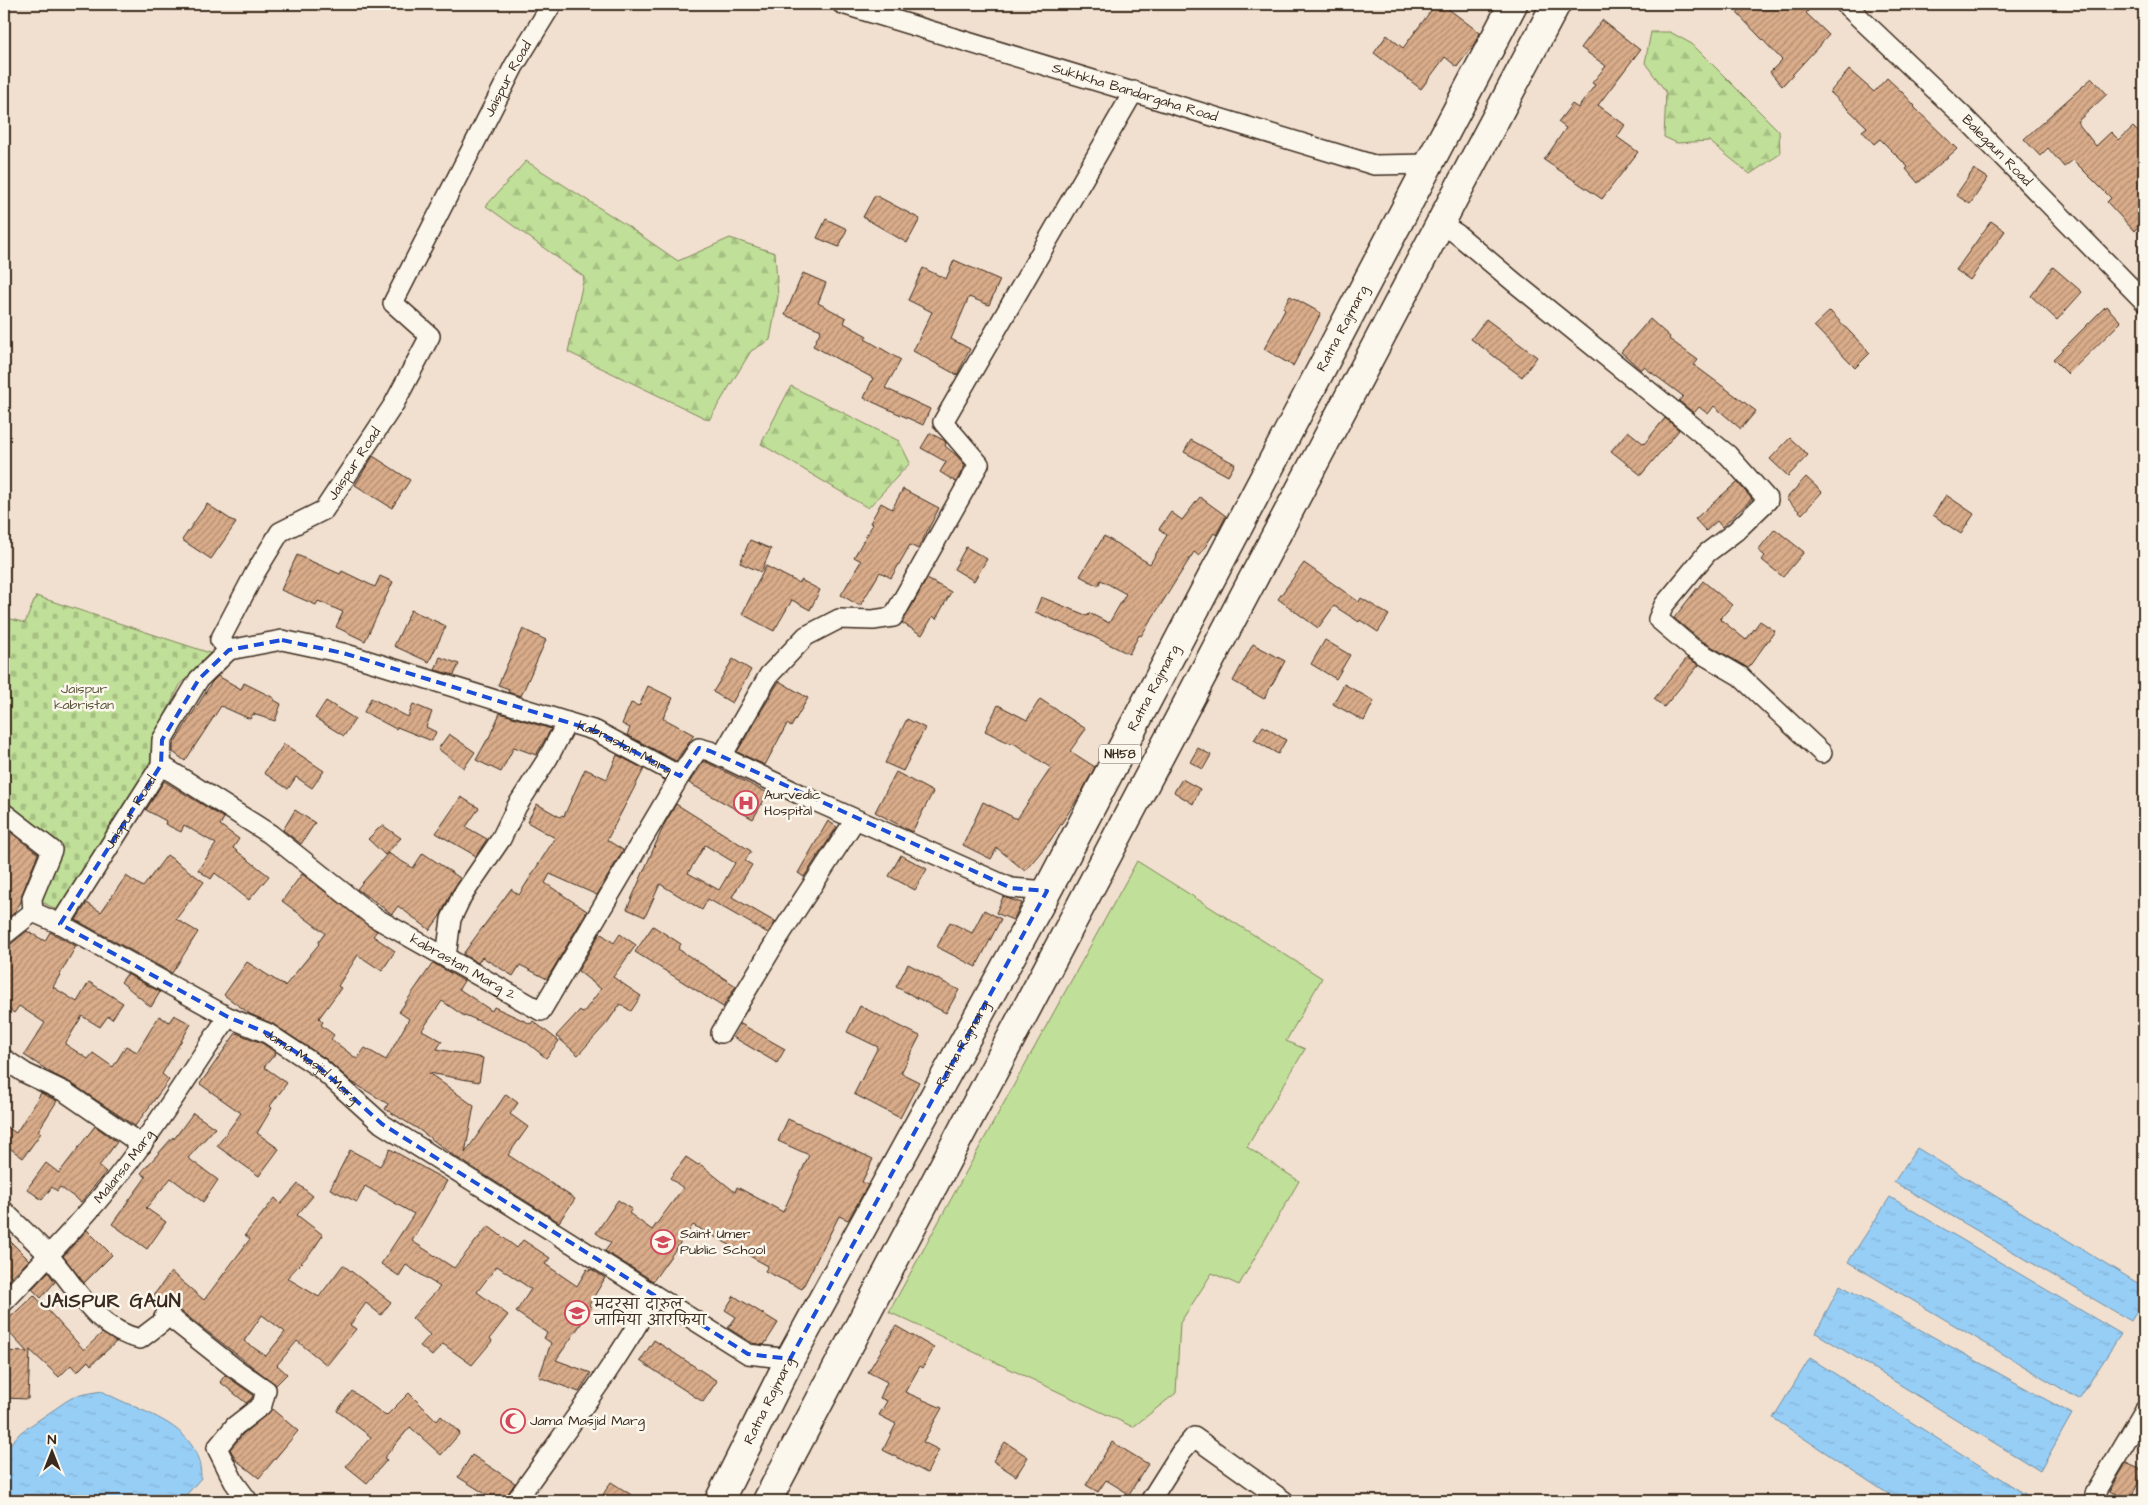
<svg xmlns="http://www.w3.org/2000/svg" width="2148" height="1505" font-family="'Architects Daughter','Playpen Sans Deva',sans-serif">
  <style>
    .grass { fill: #c0df98; stroke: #7e845b }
    .forest { fill: url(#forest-firs); stroke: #7e845b }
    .cemetery { fill: url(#cemetery-stones); stroke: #7e845b }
    .water { fill: url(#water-ripples); stroke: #728ca0 }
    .building { fill: url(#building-hatch); stroke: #3b2a1e; fill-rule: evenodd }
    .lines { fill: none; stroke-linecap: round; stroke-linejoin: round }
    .minor-casing { stroke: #3b2a1e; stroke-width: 22 }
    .highway-casing { stroke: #3b2a1e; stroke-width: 31 }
    .minor { stroke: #fbf7ec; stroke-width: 19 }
    .highway { stroke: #fbf7ec; stroke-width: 28 }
    .marked { fill: none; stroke: #1d4ed8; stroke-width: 4; stroke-dasharray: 10 6; stroke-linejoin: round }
    .labels { text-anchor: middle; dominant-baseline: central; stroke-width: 5; stroke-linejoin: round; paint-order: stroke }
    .shield { fill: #fbf7ec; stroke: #75685c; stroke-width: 1 }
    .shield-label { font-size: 12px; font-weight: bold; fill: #3b2a1e }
    .street-label { font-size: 14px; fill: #3b2a1e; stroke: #fbf7ec }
    .park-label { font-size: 14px; fill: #5c573c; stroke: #fbf7ec }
    .poi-label { font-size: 14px; fill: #3b2a1e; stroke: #fbf7ec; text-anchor: start }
    .district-label { font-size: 19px; font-weight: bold; letter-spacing: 1px; fill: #3b2a1e; stroke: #fbf7ec }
  </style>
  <defs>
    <pattern id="forest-firs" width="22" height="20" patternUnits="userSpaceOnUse" patternTransform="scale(1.25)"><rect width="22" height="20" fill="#c0df98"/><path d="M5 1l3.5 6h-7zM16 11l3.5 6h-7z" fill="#a6c083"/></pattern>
    <pattern id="cemetery-stones" width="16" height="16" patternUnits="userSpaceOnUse" patternTransform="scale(1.25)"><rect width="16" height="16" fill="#c0df98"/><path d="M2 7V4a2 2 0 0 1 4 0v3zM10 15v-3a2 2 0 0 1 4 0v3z" fill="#a6c083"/></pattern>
    <pattern id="water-ripples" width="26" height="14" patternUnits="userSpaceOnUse" patternTransform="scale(1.25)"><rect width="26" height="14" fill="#97cef6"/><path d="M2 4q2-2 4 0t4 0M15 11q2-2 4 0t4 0" fill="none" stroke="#83b1d2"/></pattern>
    <pattern id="building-hatch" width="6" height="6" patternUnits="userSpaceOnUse" patternTransform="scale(1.25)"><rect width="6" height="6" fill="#d9ac8a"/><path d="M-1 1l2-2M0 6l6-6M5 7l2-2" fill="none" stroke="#b18c70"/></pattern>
  </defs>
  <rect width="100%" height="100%" fill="#f1e0cf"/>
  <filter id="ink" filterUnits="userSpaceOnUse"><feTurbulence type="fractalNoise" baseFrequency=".02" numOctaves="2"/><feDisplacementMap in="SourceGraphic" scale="10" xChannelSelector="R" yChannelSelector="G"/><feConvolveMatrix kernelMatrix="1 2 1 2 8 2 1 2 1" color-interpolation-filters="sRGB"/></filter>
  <g filter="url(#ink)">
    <!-- grass -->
    <polygon class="grass" points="1137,861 1322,978 1286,1041 1305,1049 1247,1147 1299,1181 1239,1285 1212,1273 1180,1323 1176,1393 1133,1427 889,1312"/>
    <!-- forest -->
    <g class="forest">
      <polygon points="1651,32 1670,32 1692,44 1779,131 1780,154 1750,174 1709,141 1677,143 1664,137 1666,92 1645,63"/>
      <polygon points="526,161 623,223 678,261 730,238 775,253 778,296 770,340 751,351 709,420 568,352 584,277 486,206"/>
      <polygon points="791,386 899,441 910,463 868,508 761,444"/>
    </g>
    <!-- cemetery -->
    <polygon class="cemetery" points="36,596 210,653 180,685 152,741 149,778 63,913 36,899 58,849 4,808 4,617 25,623"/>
    <!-- water -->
    <g class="water">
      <polygon points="1917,1148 2144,1287 2144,1299 2131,1321 1894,1182"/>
      <polygon points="1890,1197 2121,1334 2079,1399 1848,1262"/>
      <polygon points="1840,1285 2072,1414 2040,1471 1816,1333"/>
      <polygon points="1810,1358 2036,1501 1899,1501 1773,1418"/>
      <path d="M102,1391c37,22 99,31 99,87l-20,23h-177v-50l17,-19 44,-30 10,-6z"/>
    </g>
    <!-- building -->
    <g class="building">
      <polygon points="1436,4 1442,4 1480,33 1474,44 1457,67 1445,57 1421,89 1374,53 1387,35 1403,48"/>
      <polygon points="1746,4 1815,4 1806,13 1829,35 1782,86 1770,72 1782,60 1737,13"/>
      <polygon points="1602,20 1640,50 1598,105 1625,125 1617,137 1638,152 1602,199 1544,160 1566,128 1558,122 1572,104 1578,108 1595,85 1592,83 1606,66 1581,48"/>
      <polygon points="1849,70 1874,92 1887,78 1903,93 1915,106 1914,107 1957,149 1918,183 1906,169 1908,167 1880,139 1874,144 1862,131 1867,127 1830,92"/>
      <polygon points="2092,78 2107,94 2077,122 2096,146 2111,132 2119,140 2133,127 2144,138 2144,221 2134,231 2107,202 2111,198 2073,160 2064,167 2048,148 2040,156 2024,139"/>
      <polygon points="1974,169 1988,178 1970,204 1956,195"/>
      <polygon points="875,195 920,219 907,243 863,217"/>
      <polygon points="826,219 847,229 839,247 817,238"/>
      <polygon points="1991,221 2005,231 1970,280 1956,270"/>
      <polygon points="954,260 1000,280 989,305 969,297 951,339 970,349 957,375 913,351 932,312 908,300 923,268 946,279"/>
      <polygon points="2053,267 2082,292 2057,320 2031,296"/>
      <polygon points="803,273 826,283 818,303 846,318 844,323 867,336 865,339 901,360 885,388 930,409 923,425 864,398 873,378 813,346 821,330 785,315"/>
      <polygon points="1290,296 1321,313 1293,366 1264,349 1285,310 1283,308"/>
      <polygon points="2106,306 2121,322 2068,374 2053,359"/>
      <polygon points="1830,311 1870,353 1855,368 1814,326"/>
      <polygon points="1486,319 1537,357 1522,377 1471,339"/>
      <polygon points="1650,319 1670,337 1669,339 1698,360 1694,365 1756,411 1741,429 1714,406 1708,414 1699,407 1694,413 1679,401 1683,396 1644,367 1641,370 1621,352"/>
      <polygon points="1665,418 1679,430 1641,475 1611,451 1628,431 1644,444"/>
      <polygon points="930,433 945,441 946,443 945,446 955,454 965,465 956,482 940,472 946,462 921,448"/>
      <polygon points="1790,438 1808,455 1788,476 1770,459"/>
      <polygon points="1191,440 1235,464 1228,476 1184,452"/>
      <polygon points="373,456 410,480 392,508 355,485"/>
      <polygon points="1806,477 1822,492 1802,514 1786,499"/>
      <polygon points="1737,482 1752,499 1722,527 1717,521 1706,531 1695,519"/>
      <polygon points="903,489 939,508 918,549 910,545 891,578 880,572 860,606 841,595 861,561 854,557 873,524 870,523 881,503 892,509"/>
      <polygon points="1946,495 1974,514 1961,534 1933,515"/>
      <polygon points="1200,497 1226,516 1216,535 1214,533 1199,556 1194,552 1141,636 1139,635 1129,654 1086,633 1035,612 1041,597 1088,616 1089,613 1109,623 1126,594 1101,580 1098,586 1080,576 1104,536 1150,564 1167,535 1159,529 1171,512 1182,520"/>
      <polygon points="207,504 236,523 211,559 182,540"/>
      <polygon points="1775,529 1804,552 1783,577 1762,560 1765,556 1758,550"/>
      <polygon points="750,540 771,549 761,572 740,563"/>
      <polygon points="966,547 987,559 974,581 954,569"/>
      <polygon points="297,555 340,574 342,571 375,587 380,576 393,582 365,641 336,627 343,612 318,601 316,605 281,590"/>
      <polygon points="1304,563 1359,602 1361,598 1389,615 1378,632 1360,620 1359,622 1334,606 1318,628 1278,599"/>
      <polygon points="766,566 799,583 801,580 820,590 810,610 792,600 774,631 742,614"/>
      <polygon points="927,579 951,592 936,619 933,616 922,635 902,623"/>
      <polygon points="1703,581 1732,605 1720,619 1746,640 1760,621 1775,631 1748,668 1699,639 1674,618"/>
      <polygon points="411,610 446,626 429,662 394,646"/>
      <polygon points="523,629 546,640 521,696 508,692 509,689 498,685"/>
      <polygon points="1325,640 1350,655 1336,679 1311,664"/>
      <polygon points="1253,644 1285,661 1264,699 1233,681"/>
      <polygon points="440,657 459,664 454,675 435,670"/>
      <polygon points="1687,658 1699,665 1664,707 1654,699"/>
      <polygon points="733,659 751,670 732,703 713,692"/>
      <polygon points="218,676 241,689 244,683 274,698 274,700 281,704 275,721 253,714 250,719 221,706 185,761 173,752 173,745 212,682"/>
      <polygon points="779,681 808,698 791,727 787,724 765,765 737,752"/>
      <polygon points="1344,684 1374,701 1364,721 1333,704"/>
      <polygon points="648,686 673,698 663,718 694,735 676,761 627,735 630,728 622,724 631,703 639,706"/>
      <polygon points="371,698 408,717 413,704 432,712 426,727 436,732 432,741 397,727 396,729 364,712"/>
      <polygon points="1040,699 1086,729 1070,751 1095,767 1080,795 1050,841 1025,871 997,848 991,859 963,845 983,802 1017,819 1051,768 1012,742 1011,744 985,731 998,705 1027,720"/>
      <polygon points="326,701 355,719 344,736 315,718"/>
      <polygon points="500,713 551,729 536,755 514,747 501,772 476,760 487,740 488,740"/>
      <polygon points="907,719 925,728 903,771 885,763"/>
      <polygon points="1263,726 1286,740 1278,754 1254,740"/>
      <polygon points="449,734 475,752 464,768 438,749"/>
      <polygon points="284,744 324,771 312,788 296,777 288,789 264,773"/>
      <polygon points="1198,748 1211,755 1203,769 1190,762"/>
      <polygon points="617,755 644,769 607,840 623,850 597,895 550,874 545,883 587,911 547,979 520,965 513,976 482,957 478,963 463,954 511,889 519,895 555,838 527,822 537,804 560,817 562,815 564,816 585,769 607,779"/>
      <polygon points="704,761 768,793 753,819 689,783"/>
      <polygon points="896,772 933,792 912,832 875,812"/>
      <polygon points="1182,779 1200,789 1193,804 1174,792"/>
      <polygon points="164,781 224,818 220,825 239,839 233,848 269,876 249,900 215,873 211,879 198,870 216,844 184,825 181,832 165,824 166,821 146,810"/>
      <polygon points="461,797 479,808 466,827 487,839 476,856 436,833"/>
      <path d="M676,804l75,47 -6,10 7,4 -20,32 43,25 -7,11 -60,-34 -6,11 -42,-26 -15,33 -18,-8 37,-84zM705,845l30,18 -16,27 -31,-17z"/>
      <polygon points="295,810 315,823 301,844 283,830"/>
      <polygon points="828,821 837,827 804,877 798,873"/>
      <polygon points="382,825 401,838 385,855 368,839"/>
      <polygon points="4,827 38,854 22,894 21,902 14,913 4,921"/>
      <polygon points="388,853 413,868 423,853 460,878 452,891 440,916 430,930 398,906 392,914 357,889"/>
      <polygon points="167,855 204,882 176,919 198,932 172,973 76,920 87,903 101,912 126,876 143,887"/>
      <polygon points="901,855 927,869 915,890 889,876"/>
      <polygon points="302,874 377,931 373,936 395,951 382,971 358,955 338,986 341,988 319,1018 323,1022 321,1025 334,1035 331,1039 357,1059 365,1048 386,1060 409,1019 399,1012 433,963 464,981 459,989 492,1011 494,1007 531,1024 533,1021 559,1041 546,1058 525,1041 465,1015 464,1016 442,1001 422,1030 442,1041 437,1049 483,1058 479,1082 429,1073 474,1106 465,1153 506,1094 518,1103 510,1114 528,1127 508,1155 575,1199 559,1222 453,1155 418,1129 385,1109 388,1104 352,1082 326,1059 273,1024 250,1014 224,995 247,962 285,986 319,944 318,943 325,933 282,901"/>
      <polygon points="1003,897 1022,903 1013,920 996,913"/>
      <polygon points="984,910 1001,919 976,967 937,947 950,922 972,933"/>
      <polygon points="653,926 681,944 678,949 736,986 723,1007 635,952"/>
      <polygon points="27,931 45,941 50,932 76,946 53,987 77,1002 89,982 123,1003 112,1019 108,1016 100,1027 82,1016 65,1044 88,1059 93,1053 113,1067 126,1046 137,1052 159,1016 169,1022 174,1015 191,1024 162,1074 169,1080 135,1126 71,1083 53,1074 24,1055 45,1023 19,1006 14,1013 4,1005 4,946 11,944"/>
      <polygon points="600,933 614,943 620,934 636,945 613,977 641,996 631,1011 620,1004 607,1023 578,1055 556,1036 580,1010 583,1013 601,989 578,971"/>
      <polygon points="908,964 959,990 946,1013 896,987"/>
      <polygon points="127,974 160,992 151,1007 121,982"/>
      <polygon points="860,1006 920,1036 901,1073 919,1082 900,1118 854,1094 878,1047 847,1032"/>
      <polygon points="741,1024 785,1049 777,1063 733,1037"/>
      <polygon points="236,1033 262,1043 276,1053 264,1067 287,1083 270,1106 272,1108 257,1133 279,1149 259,1176 217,1146 241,1113 200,1084"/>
      <polygon points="41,1093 57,1101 38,1131 41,1133 23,1158 4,1144 4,1125 16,1133"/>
      <polygon points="193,1113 215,1128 188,1158 218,1180 203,1202 171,1178 146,1208 166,1222 147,1249 112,1224 146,1177 141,1173 173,1137 174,1139"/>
      <polygon points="788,1119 873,1159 862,1182 868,1185 848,1220 839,1216 802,1289 765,1271 768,1266 693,1225 653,1281 605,1251 611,1243 596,1233 618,1200 632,1209 629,1213 652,1230 683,1188 670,1178 686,1157 698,1165 700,1164 735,1192 737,1187 783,1212 809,1155 778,1141"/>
      <polygon points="95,1126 117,1142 99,1166 106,1172 81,1202 60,1187 57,1191 52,1187 42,1200 27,1189 46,1163 59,1173"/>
      <polygon points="390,1149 447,1181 412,1241 454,1268 488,1226 517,1248 523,1240 550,1258 545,1264 577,1286 587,1269 590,1271 591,1269 605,1278 589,1305 592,1308 556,1360 591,1373 579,1392 539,1377 551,1343 544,1338 547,1333 516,1312 531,1289 497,1266 477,1292 508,1315 490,1338 492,1341 472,1365 443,1344 432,1356 420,1346 430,1335 412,1318 440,1287 406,1265 399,1276 381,1264 414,1214 365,1186 357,1202 330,1189 350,1150 380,1166"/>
      <path d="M298,1184l15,12 -16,19 26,20 -10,15 -26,28 32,19 24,-32 48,37 -10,13 -15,-12 -16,22 6,4 -29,36 -30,-24 -20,24 10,9 -11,11 -103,-80 -11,-1 -9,-8 18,-24 33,28 46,-61 -5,-4 30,-37 6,6zM262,1315l23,17 -19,24 -22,-15z"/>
      <polygon points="87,1230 112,1255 84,1283 63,1256"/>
      <polygon points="4,1235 29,1260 4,1284"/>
      <polygon points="48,1272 55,1282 41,1298 32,1289"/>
      <polygon points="34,1295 84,1350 102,1333 116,1342 91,1365 88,1361 77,1372 71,1365 59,1377 30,1350 28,1399 4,1398 4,1351 27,1352 4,1327 4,1323"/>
      <polygon points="734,1296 778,1323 764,1345 752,1343 728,1328 736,1317 725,1310"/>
      <polygon points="896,1326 934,1348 923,1368 920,1366 905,1392 942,1408 923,1442 939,1450 927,1473 883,1450 896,1424 879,1415 887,1401 880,1398 887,1382 868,1372"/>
      <polygon points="654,1340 717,1381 703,1402 640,1361"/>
      <polygon points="225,1375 253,1395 252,1398 246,1403 220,1382"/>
      <polygon points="352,1391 386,1416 409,1393 437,1421 441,1416 460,1433 441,1455 410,1427 384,1458 387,1460 367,1483 346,1466 371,1437 337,1411"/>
      <polygon points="272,1409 298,1431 259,1478 236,1460 230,1449 243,1434"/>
      <polygon points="1005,1442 1028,1457 1016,1476 993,1461"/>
      <polygon points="1112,1442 1148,1464 1129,1494 1106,1480 1098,1492 1086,1485"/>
      <polygon points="472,1455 515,1483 507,1495 505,1501 497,1501 458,1477"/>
      <polygon points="2126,1463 2144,1471 2130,1500 2110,1491"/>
      <polygon points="611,1482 641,1501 599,1501"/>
    </g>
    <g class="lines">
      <defs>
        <g id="minor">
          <path id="s1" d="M842,4l532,161 56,-1"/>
          <path id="s2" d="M1845,4l119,113 180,184"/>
          <polyline points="1440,223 1457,234 1514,282 1728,455 1768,500 1736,531 1707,553 1664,605 1658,619 1692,648 1740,676 1822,753"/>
          <path id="s3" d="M229,650l53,-10 61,13 253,78 84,45 19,-28 11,3 89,43 212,94 36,3"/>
          <polyline points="722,756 769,675 806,636 839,619 873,620 893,617 979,464 943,422 1134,91"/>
          <path id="s4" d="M161,765l109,69 104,83 167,94 139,-235"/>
          <polyline points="4,813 52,850 32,898 33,912"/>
          <path id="s5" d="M60,924l101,-159 1,-25 37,-61 30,-29 -9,-10 35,-67 25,-41 44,-22 70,-106 36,-68 -37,-33 121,-237 38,-62"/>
          <path id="s6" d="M4,935l29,-23 27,12 168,93 39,16 53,35 62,56 366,230 42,5"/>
          <polyline points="446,957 451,919 462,896 501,839 517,806 548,758 567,722"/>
          <polyline points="721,1033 778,938 855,820"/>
          <polyline points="4,1059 25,1073 65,1092 142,1145"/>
          <path d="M4,1211c14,15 30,28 44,44 29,32 47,74 92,84l21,-16 5,-9 67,53 33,23 -4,15 -27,21 -18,22 17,34 14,19"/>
          <path id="s7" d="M4,1302c48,-50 98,-101 138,-158 30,-41 57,-85 86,-127"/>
          <polyline points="2095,1494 2144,1411"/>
          <path d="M516,1501c47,-67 98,-133 138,-205"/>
          <polyline points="1150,1501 1181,1452 1194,1437 1284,1501"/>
        </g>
        <g id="highway">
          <path id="s8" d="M719,1501l71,-142 257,-468 466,-887"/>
          <polyline points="767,1501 1556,4"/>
        </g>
      </defs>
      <!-- minor casing -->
      <use href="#minor" class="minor-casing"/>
      <!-- highway casing -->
      <use href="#highway" class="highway-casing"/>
      <!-- minor -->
      <use href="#minor" class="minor"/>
      <!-- highway -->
      <use href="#highway" class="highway"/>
    </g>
  </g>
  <!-- marked area -->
  <path class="marked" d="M282,640l61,13 253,78 84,45 19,-28 11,3 301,137 36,3 -257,468 -42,-5 -366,-230 -62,-56 -53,-35 -39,-16 -168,-93 101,-159 1,-25 37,-61 30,-29z"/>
  <!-- icons -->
  <defs>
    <symbol id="hospital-ring" viewBox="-11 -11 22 22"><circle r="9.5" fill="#fbf7ec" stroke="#d1495b" stroke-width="1.5"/><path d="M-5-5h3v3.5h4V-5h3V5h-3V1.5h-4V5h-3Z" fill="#d1495b"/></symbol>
    <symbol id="school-ring" viewBox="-11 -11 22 22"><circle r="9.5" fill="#fbf7ec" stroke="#d1495b" stroke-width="1.5"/><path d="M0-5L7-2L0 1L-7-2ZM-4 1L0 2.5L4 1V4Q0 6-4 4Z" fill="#d1495b"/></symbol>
    <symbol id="mosque-ring" viewBox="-11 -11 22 22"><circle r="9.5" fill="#fbf7ec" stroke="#d1495b" stroke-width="1.5"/><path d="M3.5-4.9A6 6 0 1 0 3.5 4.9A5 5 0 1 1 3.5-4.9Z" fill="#d1495b"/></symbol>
  </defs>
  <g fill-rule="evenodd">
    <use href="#hospital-ring" x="732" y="789" width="28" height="28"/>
    <use href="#school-ring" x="649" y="1228" width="28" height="28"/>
    <use href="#school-ring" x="563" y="1299" width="28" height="28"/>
    <use href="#mosque-ring" x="499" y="1407" width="28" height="28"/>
  </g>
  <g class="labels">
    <!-- shield labels -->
    <rect class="shield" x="1099" y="744.5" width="42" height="19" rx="4"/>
    <g class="shield-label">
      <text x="1120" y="754">NH58</text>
    </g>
    <!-- street labels -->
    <g class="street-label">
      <text stroke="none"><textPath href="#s5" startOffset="1018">Jaispur Road</textPath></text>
      <text stroke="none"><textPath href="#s1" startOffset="306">Sukhkha Bandargaha Road</textPath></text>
      <text stroke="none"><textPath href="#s2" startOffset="211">Balegaun Road</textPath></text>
      <text stroke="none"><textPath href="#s8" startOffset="1328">Ratna Rajmarg</textPath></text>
      <text stroke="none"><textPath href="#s5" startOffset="568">Jaispur Road</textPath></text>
      <text stroke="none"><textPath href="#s8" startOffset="922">Ratna Rajmarg</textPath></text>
      <text stroke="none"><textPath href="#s3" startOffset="414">Kabrastan Marg</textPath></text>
      <text stroke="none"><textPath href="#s5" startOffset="132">Jaispur Road</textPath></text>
      <text stroke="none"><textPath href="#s4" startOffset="364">kabrastan Marg 2</textPath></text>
      <text stroke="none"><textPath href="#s8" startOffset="518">Ratna Rajmarg</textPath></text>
      <text stroke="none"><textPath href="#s6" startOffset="356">Jama Masjid Marg</textPath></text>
      <text stroke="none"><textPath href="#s7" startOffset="181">Malansa Marg</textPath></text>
      <text stroke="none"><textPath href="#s8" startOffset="112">Ratna Rajmarg</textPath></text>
    </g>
    <!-- park labels -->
    <g class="park-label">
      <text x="84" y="689">Jaispur<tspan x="84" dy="16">kabristan</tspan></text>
    </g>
    <!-- poi labels -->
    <g class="poi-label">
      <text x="764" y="795">Aurvedic<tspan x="764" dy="16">Hospital</tspan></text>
      <text x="680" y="1234">Saint Umer<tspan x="680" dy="16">Public School</tspan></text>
      <text x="594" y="1305">मदरसा दारुल<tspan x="594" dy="16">जामिया आरफिया</tspan></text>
      <text x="530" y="1421">Jama Masjid Marg</text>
    </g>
    <!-- district labels -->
    <g class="district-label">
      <text x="111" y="1301">JAISPUR GAUN</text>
    </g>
  </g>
  <!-- margin -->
  <rect width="2148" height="1505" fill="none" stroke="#fbf7ec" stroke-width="20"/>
  <rect x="10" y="10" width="2128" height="1485" fill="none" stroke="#3b2a1e" stroke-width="2" filter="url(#ink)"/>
  <!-- north arrow -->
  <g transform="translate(52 1452)" stroke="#fbf7ec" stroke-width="4" paint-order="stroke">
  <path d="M0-4L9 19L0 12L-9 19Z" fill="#3b2a1e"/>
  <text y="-8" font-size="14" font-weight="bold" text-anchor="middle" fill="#3b2a1e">N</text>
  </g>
</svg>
